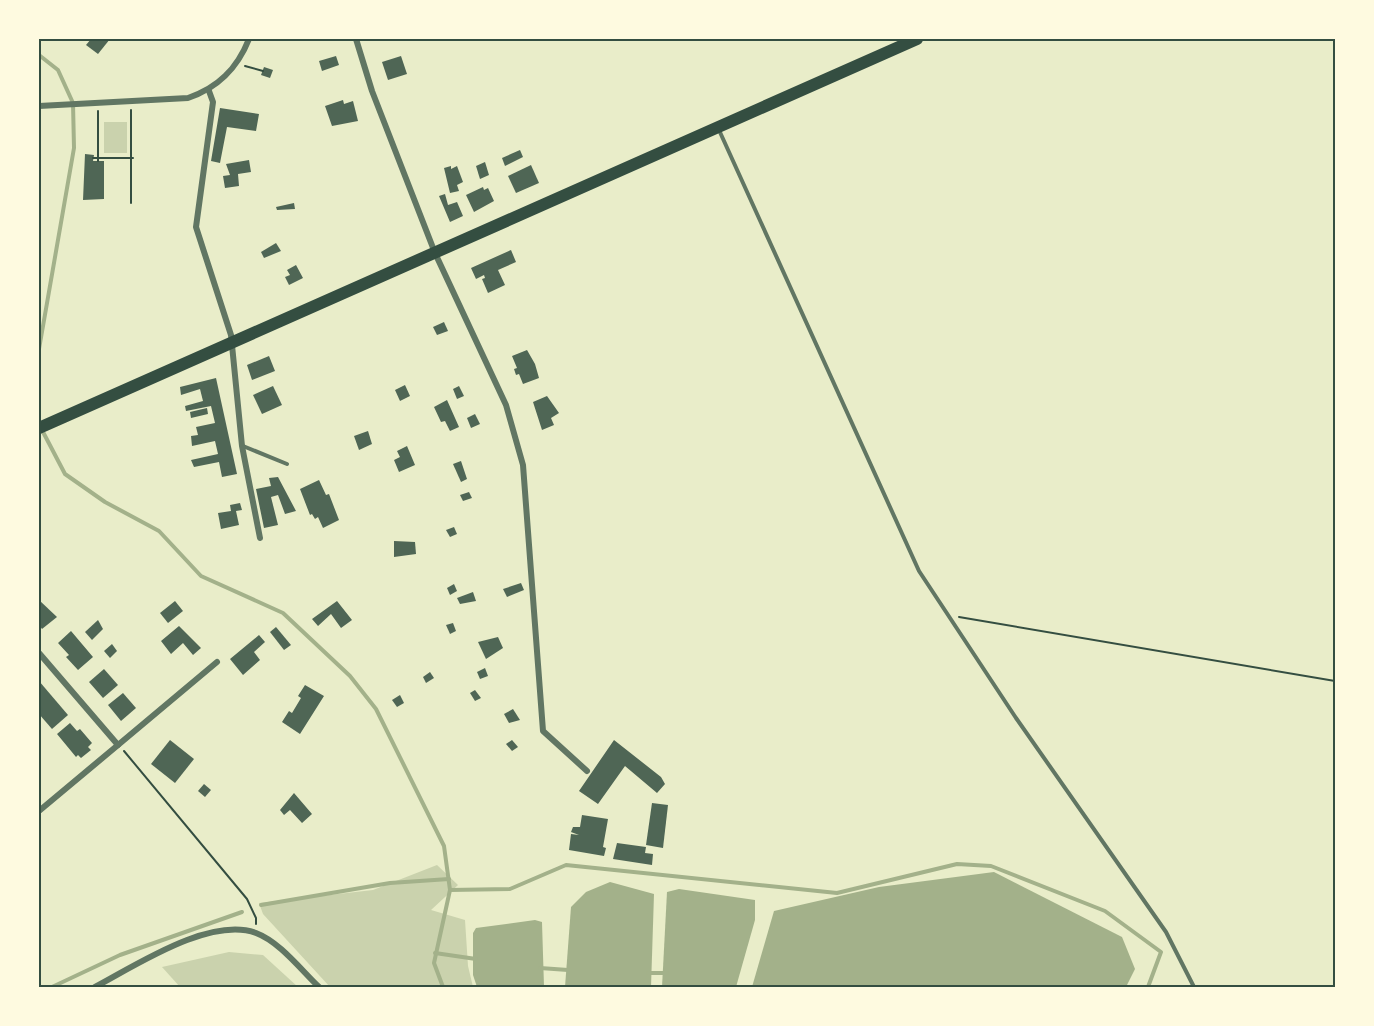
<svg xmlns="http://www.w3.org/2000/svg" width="1374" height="1026" font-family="Poppins,sans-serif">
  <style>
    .green { fill: #cad2ad }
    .water { fill: #a3b18a }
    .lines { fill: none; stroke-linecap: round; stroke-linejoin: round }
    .stream { stroke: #a3b18a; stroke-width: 4 }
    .building { fill: #4f6655 }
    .path { stroke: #344e41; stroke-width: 2 }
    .service { stroke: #617663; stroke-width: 4 }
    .minor { stroke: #617663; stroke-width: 6 }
    .primary { stroke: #344e41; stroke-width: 12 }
    .neatline { fill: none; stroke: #344e41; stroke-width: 2 }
  </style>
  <rect width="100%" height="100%" fill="#e9edc9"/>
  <!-- green -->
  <g class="green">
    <rect x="104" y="122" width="23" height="31"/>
    <polygon points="437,865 458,885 431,910 465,920 468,966 473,987 330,987 263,914 259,903 373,890"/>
    <polygon points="229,952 263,955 298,987 180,987 162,967"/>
  </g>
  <!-- water -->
  <g class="water">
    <polygon points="994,872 1122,937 1135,969 1126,987 752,987 774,911 879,887"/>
    <polygon points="610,882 654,894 651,987 565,987 571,907 586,892"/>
    <polygon points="679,889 755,900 755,920 736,987 662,987 667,892"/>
    <polygon points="535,920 542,922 544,987 477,987 473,975 473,933 476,928"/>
  </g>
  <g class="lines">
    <!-- stream -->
    <g class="stream">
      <polyline points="39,55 58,70 73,103 74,148 39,349"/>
      <polyline points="42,430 65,474 105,502 159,531 201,576 283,613 350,676 376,709 444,846 450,890 434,963 443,987"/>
      <polyline points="450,890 510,889 566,865 837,893 957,864 991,866 1105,911 1161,952 1148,987"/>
      <polyline points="261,905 390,883 449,879"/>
      <polyline points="435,953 476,959"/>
      <polyline points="540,968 568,970"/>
      <polyline points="648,973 667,973"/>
      <polyline points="52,987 120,955 242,912"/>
    </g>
  </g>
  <!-- building -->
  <g class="building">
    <polygon points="91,39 110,39 98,54 86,45"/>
    <polygon points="336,56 339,65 322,71 319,61"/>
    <polygon points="401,56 407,74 388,80 382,62"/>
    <polygon points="264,67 273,70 270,78 261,75"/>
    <polygon points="343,100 344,104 353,101 358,121 332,126 325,106"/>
    <polygon points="220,108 259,114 256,131 227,127 220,163 211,161"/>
    <polygon points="520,150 523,157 505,166 502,158"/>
    <polygon points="85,154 94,155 93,161 104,161 104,199 83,200"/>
    <polygon points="249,160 251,172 238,174 239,186 225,188 223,176 230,175 226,164"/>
    <polygon points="485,162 489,175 480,179 476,166"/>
    <polygon points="531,165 539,183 516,193 508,176"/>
    <polygon points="451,166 451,169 457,166 463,182 457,185 459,191 450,193 444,168"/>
    <polygon points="483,187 484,190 488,188 494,201 474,212 466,195"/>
    <polygon points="445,194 448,205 457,202 463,216 450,222 439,196"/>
    <polygon points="294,203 295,209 277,210 276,207"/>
    <polygon points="276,243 281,251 264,258 261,252"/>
    <polygon points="511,250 516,262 498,270 505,285 488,293 482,279 485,278 484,275 476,279 471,268"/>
    <polygon points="296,265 303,278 289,285 285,277 290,275 287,270"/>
    <polygon points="444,322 448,331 437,335 433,327"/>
    <polygon points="527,350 535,364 539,378 523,384 519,374 516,375 514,369 517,368 512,356"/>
    <polygon points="269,356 275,371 252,380 247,365"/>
    <polygon points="216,378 237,474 222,477 219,462 194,467 191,460 218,454 215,441 192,446 191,436 198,435 196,427 215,423 211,406 186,411 185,406 203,401 200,389 181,395 180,387"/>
    <polygon points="405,385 410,396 400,401 395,390"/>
    <polygon points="273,386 282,405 262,414 253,395"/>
    <polygon points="459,386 464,396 457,399 453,389"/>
    <polygon points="547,396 559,413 551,418 554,425 542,430 533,402"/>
    <polygon points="447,400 459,427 450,431 445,421 441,422 434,407"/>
    <polygon points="207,408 208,414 191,418 190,412"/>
    <polygon points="475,414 480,424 471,428 467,418"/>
    <polygon points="368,431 372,444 359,450 354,436"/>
    <polygon points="407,446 415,465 399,472 394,460 400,457 397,451"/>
    <polygon points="461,461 467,479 461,482 453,464"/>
    <polygon points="278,477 296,511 285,514 278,495 271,497 278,525 264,528 256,489 271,486 269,478"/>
    <polygon points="319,480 326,495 329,494 339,520 323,528 318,517 315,519 312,514 310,515 300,489"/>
    <polygon points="469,492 472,498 463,501 460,495"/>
    <polygon points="240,503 242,510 236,511 239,525 221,529 218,513 231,511 230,505"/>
    <polygon points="454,527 457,534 450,537 446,530"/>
    <polygon points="394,541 415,542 416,554 394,557"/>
    <polygon points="521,583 524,590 507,597 503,589"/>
    <polygon points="454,584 457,591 450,595 447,588"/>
    <polygon points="473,592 476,601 460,604 457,598"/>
    <polygon points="39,600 57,617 42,629 39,625"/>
    <polygon points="175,601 183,611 168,623 160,613"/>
    <polygon points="337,601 352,620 341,628 331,614 318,626 312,619"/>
    <polygon points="98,620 103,629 92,640 85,632"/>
    <polygon points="453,623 456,631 450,634 446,625"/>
    <polygon points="179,626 201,648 193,655 183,643 171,654 161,641"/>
    <polygon points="276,627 291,645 284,650 270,632"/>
    <polygon points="71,631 93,657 78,670 66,657 69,655 58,643"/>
    <polygon points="259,635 265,642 254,652 260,660 243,675 230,659"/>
    <polygon points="498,637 503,648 486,659 478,642"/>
    <polygon points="112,644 117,651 110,658 104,651"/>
    <polygon points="485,668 488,676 480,679 477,672"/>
    <polygon points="104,669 118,685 103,698 89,682"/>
    <polygon points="430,672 434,678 426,683 423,677"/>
    <polygon points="39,681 68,715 52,729 39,714"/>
    <polygon points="305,685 324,696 300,734 282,722 289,711 292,713 301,698 298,696"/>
    <polygon points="475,690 481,698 475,701 470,693"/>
    <polygon points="123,693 136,708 121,721 108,705"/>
    <polygon points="400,695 404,703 397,707 392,700"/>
    <polygon points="513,709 520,720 509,723 504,714"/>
    <polygon points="70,723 77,731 80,729 92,743 88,747 91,750 81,758 78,755 76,757 57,734"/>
    <polygon points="170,740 194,759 175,783 151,764"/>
    <polygon points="512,740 518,747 512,751 506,744"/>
    <polygon points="614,740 661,777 665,784 657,793 625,766 598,804 579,791"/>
    <polygon points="204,784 211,790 205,797 198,791"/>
    <polygon points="294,793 312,814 302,823 290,810 284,815 280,810"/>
    <polygon points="652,803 668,805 663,848 646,845"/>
    <polygon points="582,815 608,819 603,847 606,848 604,856 569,850 571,834 579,835 571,832 573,827 580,827"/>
    <polygon points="617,843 646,847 645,853 653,854 652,865 613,859"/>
  </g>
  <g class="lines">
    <!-- path -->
    <g class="path">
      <polyline points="245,66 263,71"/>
      <polyline points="131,110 131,203"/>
      <polyline points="98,111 98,161"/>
      <polyline points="93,158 133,158"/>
      <polyline points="959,617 1335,681"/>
      <polyline points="124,751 247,899 256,918 256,924"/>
    </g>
    <!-- service -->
    <g class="service">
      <polyline points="719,130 919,571 1016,718 1166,932 1194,987"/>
      <polyline points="243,446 287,464"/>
    </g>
    <!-- minor -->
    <g class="minor">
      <polyline points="356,39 372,91 435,253 506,405 523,465 543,731 587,771"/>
      <polyline points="209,91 213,102 196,227 231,335 242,446 260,538"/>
      <path d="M39,106l149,-8c30,-10 49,-29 61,-59"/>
      <polyline points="39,653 118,745 39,811"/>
      <polyline points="118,745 217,662"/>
      <path d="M95,987c40,-21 115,-71 161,-54 24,9 45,37 63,54"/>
    </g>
    <!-- primary -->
    <polyline class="primary" points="39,428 917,39"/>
  </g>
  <!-- border -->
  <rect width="1374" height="1026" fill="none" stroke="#fefae0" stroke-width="81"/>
  <rect x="40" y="40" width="1294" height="946" class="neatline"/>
</svg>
